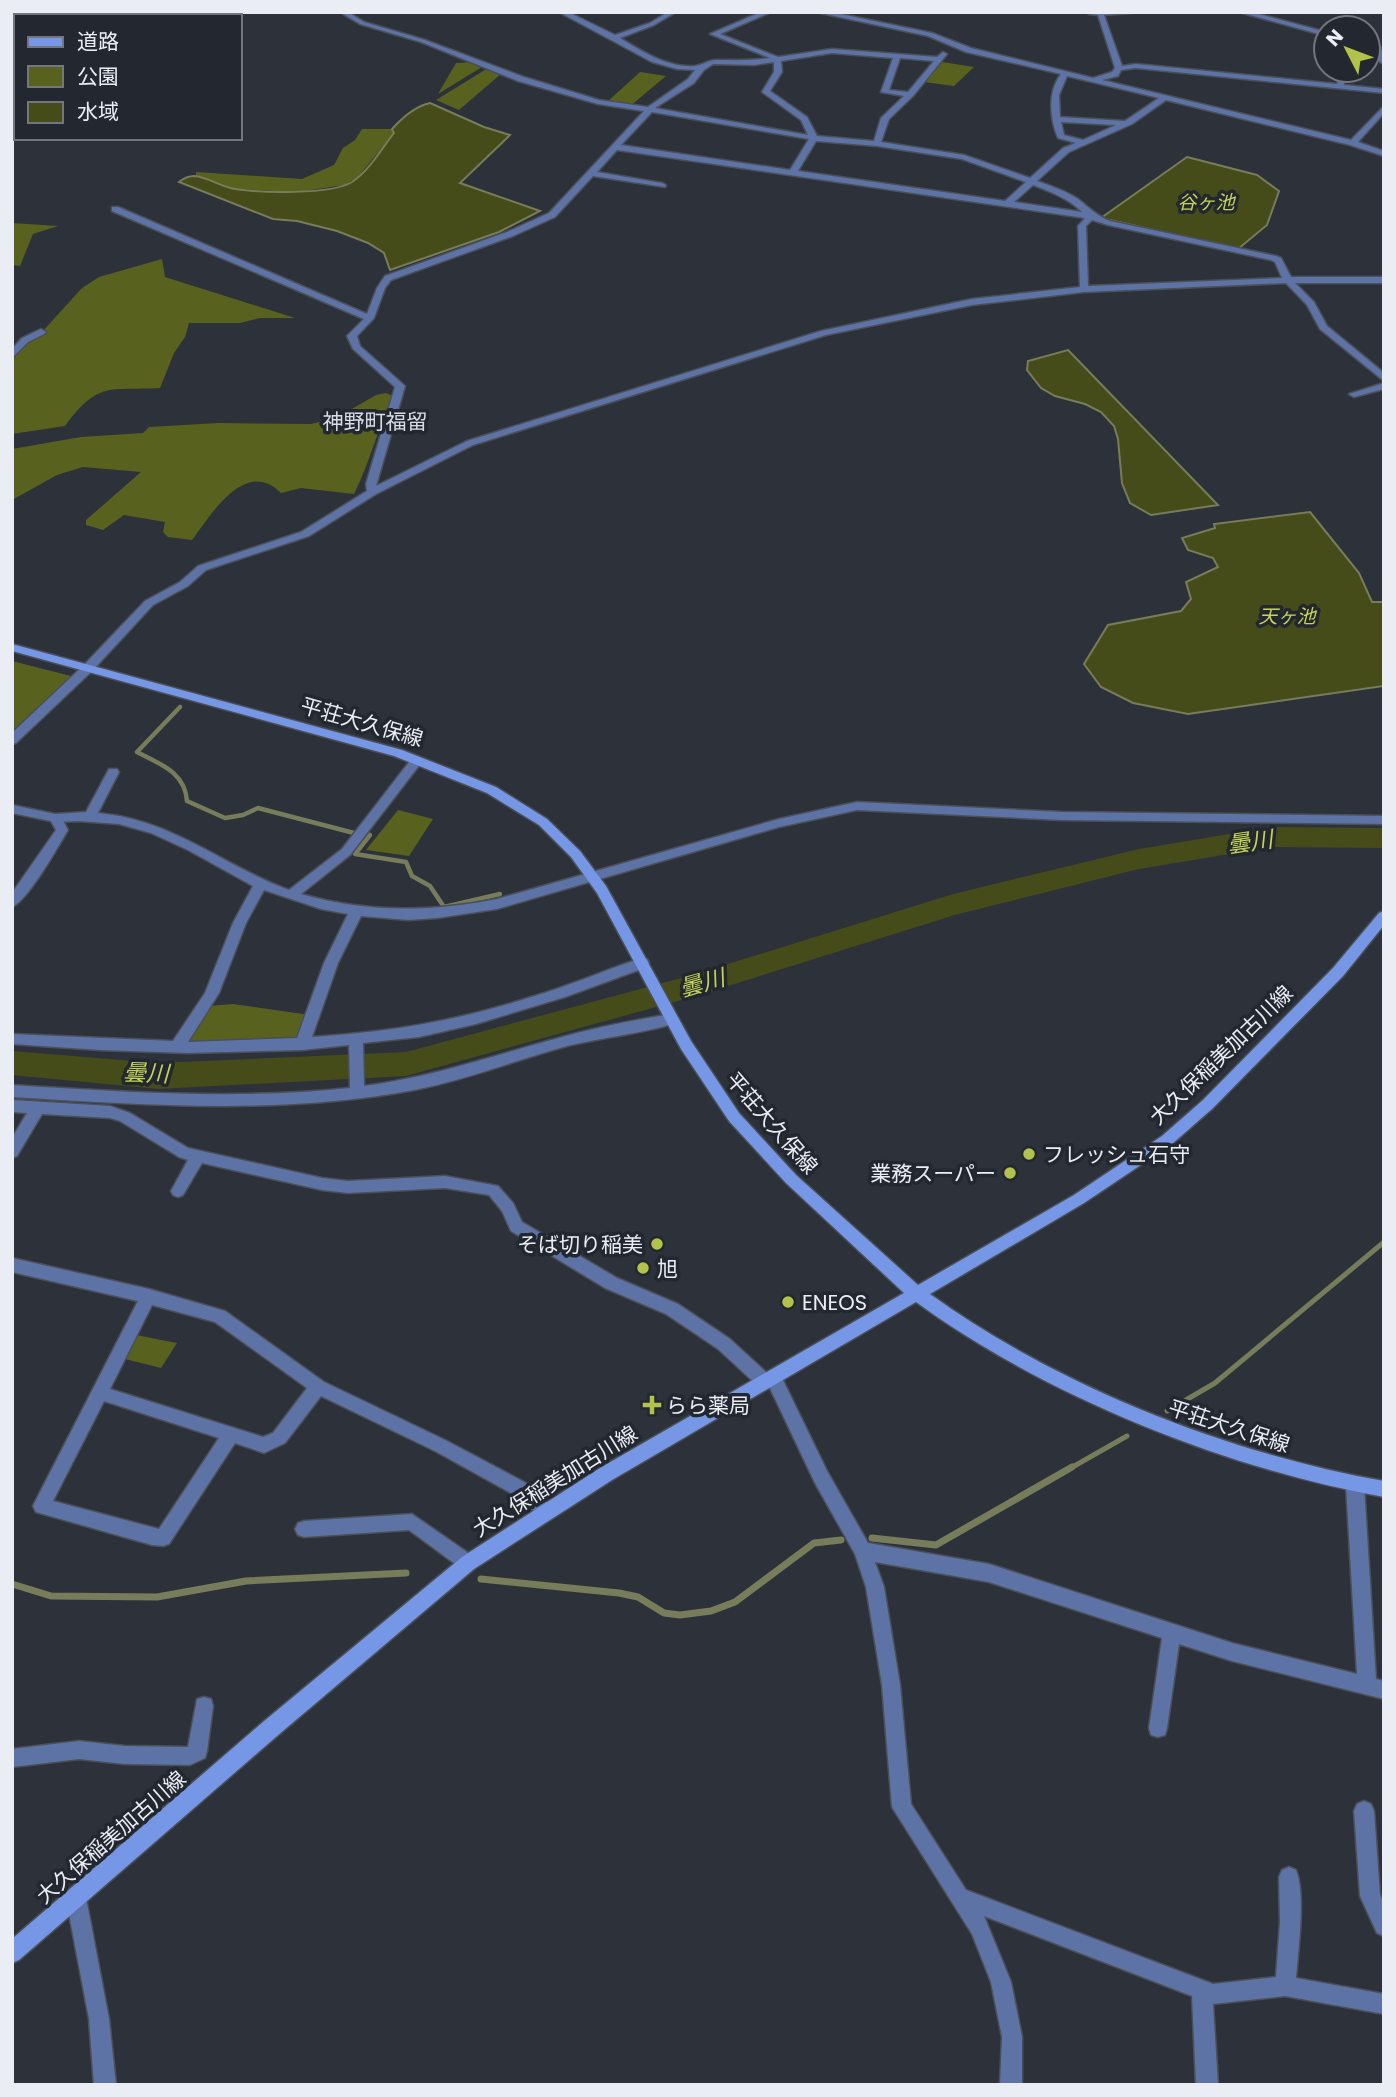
<svg xmlns="http://www.w3.org/2000/svg" width="1396" height="2097" font-family="Poppins,'Noto Sans JP',sans-serif">
  <style>
    .green { fill: #59611f }
    .water { fill: #464c19; stroke: #777c5a; stroke-width: 2 }
    .lines { fill: none; stroke-linecap: round; stroke-linejoin: round }
    .stream-far2 { stroke: #777c5a; stroke-width: 4.5 }
    .stream-far1 { stroke: #777c5a; stroke-width: 5 }
    .stream { stroke: #777c5a; stroke-width: 7 }
    .river { fill: #464c19; fill-rule: evenodd }
    .minor-casing { stroke: #4b4f58; stroke-width: 3 }
    .tertiary-casing { stroke: #4b4f58; stroke-width: 3 }
    .secondary-casing { stroke: #4b4f58; stroke-width: 3 }
    .minor { fill: #5d73a5; fill-rule: evenodd }
    .tertiary { fill: #5d73a5; fill-rule: evenodd }
    .secondary { fill: #7597e6; fill-rule: evenodd }
    .poi-dot { fill: #b3c24b; stroke: #232730; stroke-width: 2.5 }
    .labels { text-anchor: middle; dominant-baseline: central; stroke-width: 7; stroke-linejoin: round; paint-order: stroke }
    .far-water-label { font-size: 19px; font-style: italic; fill: #c4d455; stroke: #232730 }
    .far-quarter-label { font-size: 21px; fill: #d7dce7; stroke: #232730 }
    .street-label { font-size: 21px; fill: #eaedf3; stroke: #232730 }
    .poi-label { font-size: 21px; fill: #eaedf3; stroke: #232730; text-anchor: start }
    .water-label { font-size: 23px; font-style: italic; fill: #c4d455; stroke: #232730 }
  </style>
  <rect width="100%" height="100%" fill="#2d313a"/>
  <!-- green -->
  <g class="green">
    <polygon points="474,62 482,67 438,94 456,63"/>
    <polygon points="942,62 974,67 954,86 924,82"/>
    <polygon points="488,68 502,73 459,110 436,100"/>
    <polygon points="640,72 666,76 629,107 607,102"/>
    <polygon points="362,129 392,129 394,133 357,178 344,185 298,192 234,189 196,176 196,172 302,179 334,165 343,148 355,140"/>
    <polygon points="12,223 58,226 33,234 20,266 12,265"/>
    <path d="M162,259l3,18 130,41h-35l-20,5h-51l-4,14 -11,16 -14,35c-51,3 -61,-8 -95,38l-53,8v-73l8,-11 21,-17 41,-45 17,-11z"/>
    <path d="M386,393l7,3c-15,32 -23,66 -39,98l-53,-6 -20,5c-36,-36 -70,22 -89,47l-24,-3 -5,-5 2,-10 -41,-7 -21,15 -17,-5v-5l55,-48 -58,-5 -26,8 -45,25v-51l69,-12 62,-4 6,-6 69,-4 93,1 25,-6 40,-23z"/>
    <polygon points="12,661 71,676 12,732"/>
    <polygon points="398,810 433,819 409,856 366,850"/>
    <polygon points="233,1004 310,1015 300,1039 184,1044 209,1006"/>
    <polygon points="136,1335 177,1343 161,1368 125,1359"/>
  </g>
  <!-- water -->
  <g class="water">
    <path d="M430,103l54,24 26,8 -50,48 80,28 -41,21 -109,38 -6,-17 -16,-10 -31,-12 -40,-10 -24,-2 -94,-37c5,-4 9,-6 15,-6 14,1 27,11 41,13 26,4 95,6 117,-7 17,-11 30,-34 42,-49l-2,-4c10,-11 23,-23 38,-26z"/>
    <polygon points="1187,157 1257,175 1279,191 1267,225 1238,249 1101,218"/>
    <polygon points="1068,350 1218,505 1151,515 1130,503 1122,483 1118,439 1114,426 1101,412 1085,404 1055,396 1041,388 1027,370 1028,361"/>
    <polygon points="1310,512 1359,573 1372,602 1384,602 1384,686 1188,714 1133,703 1101,687 1084,664 1108,625 1181,611 1191,599 1186,582 1218,567 1213,558 1188,550 1182,538 1215,528 1214,524"/>
  </g>
  <g class="lines">
    <!-- stream-far2 -->
    <g class="stream-far2">
      <path d="M180,707l-43,45c23,12 48,20 50,49l38,17 18,-3 15,-7 96,25"/>
      <polyline points="370,835 355,854 406,862 412,876 430,886 444,907 500,894"/>
    </g>
    <!-- stream-far1 -->
    <g class="stream-far1">
      <polyline points="1167,1411 1215,1383 1384,1242"/>
      <polyline points="1069,1469 1127,1436"/>
    </g>
    <!-- stream -->
    <g class="stream">
      <polyline points="872,1538 936,1545 1072,1467"/>
      <polyline points="481,1579 619,1593 638,1597 664,1613 680,1615 711,1611 735,1602 814,1543 841,1540"/>
      <polyline points="12,1584 51,1596 157,1597 246,1581 406,1573"/>
    </g>
    <!-- river -->
    <polygon class="river" points="1271,827 1384,828 1384,848 1271,847 1139,869 955,915 696,996 406,1076 158,1089 12,1075 12,1051 158,1063 406,1052 696,974 953,894 1139,849"/>
    <defs>
      <g id="minor">
        <polygon points="102,12 110,12 107,16 99,16"/>
        <polygon points="140,12 164,12 146,16 122,16"/>
        <path d="M340,12h8l16,10 61,18 99,37 75,23 49,7 40,-28 7,-9 -18,-1 -25,-7 -93,-50h9l47,23 35,-12 18,-11h8l-22,13 -34,13c23,14 48,30 75,28 8,-1 13,-6 21,-6 18,0 35,1 54,-2l-60,-24 51,-22h10l-51,22 58,23 54,-8 105,8 6,-5 4,2 -34,42 -24,23 -8,23 83,13 66,23 33,-30 13,-5 -18,-5c-8,-19 -11,-46 3,-64l-95,-22 -38,-16 -112,-24h15l101,21 39,15 122,30 19,-6 3,-4 -17,-53 -9,-1 -1,-2h55l-39,3 18,51 14,-2 201,20 5,-14h8l-6,11v4l40,4v4l-248,-25 -15,2 -3,6 -16,4 249,60 33,-34v7l-26,29 26,9v5l-34,-11 -184,-45 -34,24 -63,28 -32,29c14,5 29,10 41,18 13,10 16,15 32,22l166,35 5,2 10,19h93v6h-89l19,19 13,24 57,47v8l-64,-52 -13,-24 -21,-22 -202,9 -112,13 -146,30 -353,110 -97,49 -67,42 -103,34 -18,16 -35,19 -61,66 -76,72 -4,1v-11l72,-68 61,-64 35,-19 18,-16 103,-34 66,-41 -1,-7 29,-97 -42,-38 -6,-13 17,-17 -252,-108v-4h6l249,107 10,-26 8,-12 122,-44 42,-19 95,-102 -46,-7 -80,-23 -97,-39 -61,-18zM832,53l61,5 -12,34 23,4 -23,22 -7,23 -57,-5 -10,-19 -37,-26 12,-19 -1,-11zM900,58l34,3 -26,31 -19,-2zM774,62v10l-12,20 39,28 7,15 -153,-27 39,-25 10,-13 9,-6 41,1zM1067,76l92,22 -34,23 -65,-4 -1,-22zM652,112l157,27 -19,31 -169,-25zM1061,122l55,3 -33,15 -19,-5zM816,141l61,5 85,13 64,23 -21,19 -207,-30zM617,150l468,68 -7,8 2,61 -108,12 -151,32 -354,110 -91,45 29,-100 -45,-40 -3,-10 17,-18 11,-30 6,-8 122,-44 42,-19 38,-41 72,11 1,-2 -4,-2 -65,-11zM1033,185c18,7 35,13 49,27l-68,-10zM1092,220l16,5 163,35 4,2 7,16 -194,8 -2,-60z"/>
        <polygon points="1239,12 1251,12 1326,32 1326,36"/>
        <path d="M1372,37c8,5 12,17 12,27l-4,-2 -12,-23z"/>
        <polygon points="16,92 16,98 12,100 12,94"/>
        <polygon points="41,329 46,332 44,334 28,342 12,358 12,349 22,338"/>
        <polygon points="1384,383 1384,389 1354,397 1349,394"/>
        <path d="M417,756l6,4 -2,3 -71,92 -49,39c66,19 129,18 196,5l282,-80 78,-17 205,10 322,4v8l-322,-4 -205,-10 -78,17 -282,82 -60,9 -29,2 -47,-4 -23,47 -26,74c77,-5 146,-16 219,-40 38,-11 74,-27 111,-39l5,1 2,4 -2,4 -82,30 -89,27 -57,13 -56,6 1,43c70,-9 134,-32 202,-50 35,-10 70,-16 105,-22l5,1 2,4 -2,4c-35,11 -73,14 -109,23 -51,14 -101,34 -153,44 -132,25 -268,15 -402,7v-12c112,7 226,15 338,3l-1,-43 -47,5 -115,3 -87,-3 -88,-6v-10l161,7 32,-48 28,-70 20,-37 -65,-36 -37,-17 -32,-9 -41,-3 -22,1 -6,-4 6,-4 30,-2 23,-43h8l2,3 -21,41c76,7 123,52 191,77l53,-41 71,-92zM264,890l57,19 27,5 -24,49 -27,75 -109,4 31,-49 27,-70z"/>
        <path d="M12,1100l98,6 20,7 58,35 134,30 26,3 97,-5 53,10 15,17 9,19 95,56 61,26 52,35 37,34 6,-3 6,2 48,99 41,72 121,21 243,79 125,31 -11,-189 3,-6 6,-2 6,2 3,6 12,194 8,2v18l-152,-38 -53,-17 -12,84 -2,7 -7,2 -7,-2 -2,-7 13,-90 -173,-56 -114,-20 9,25 16,98 11,119 55,86 247,94 63,-7 4,-55 -1,-45 3,-7 7,-3 7,3c10,25 2,80 0,108l88,16v20l-99,-18 -72,8 5,81h-22l-4,-89 -208,-80 27,66 11,55v48h-22l2,-48 -11,-55 -19,-48 -80,-127 -10,-122 -16,-98 -11,-33 -40,-71 -46,-97 -5,2 -6,-2 -40,-37 -52,-35 -61,-26 -94,-57 -9,-20 -13,-16 -44,-7 -97,5 -26,-3 -120,-27 -19,32 -5,2 -5,-2 -2,-4 17,-31 -9,-3 -59,-36 -10,-3 -68,-4 -25,42 -5,2v-20l15,-25 -15,-1z"/>
        <path d="M12,1258l137,31 76,22 99,71 123,59 92,49 15,22 -3,6 -6,2 -6,-2 -12,-16 -92,-51 -114,-55 -36,47 -21,10 -29,-10 -66,101 -6,2 -11,-1 -116,-33 -3,-6 3,-6 102,-199 -126,-29zM152,1305l63,17 92,66 -34,45 -10,4 -153,-48zM104,1401l115,37 -60,91 -106,-28z"/>
        <polygon points="412,1514 474,1557 477,1563 474,1569 468,1572 462,1569 409,1530 304,1537 298,1535 295,1529 298,1523 304,1521"/>
        <polygon points="204,1697 211,1699 213,1706 207,1751 205,1758 190,1765 125,1764 79,1759 12,1767 12,1749 79,1741 125,1746 188,1747 197,1699"/>
        <polygon points="1364,1801 1371,1804 1374,1811 1380,1895 1384,1903 1384,1936 1377,1933 1360,1896 1354,1811 1357,1804"/>
        <polygon points="76,1888 83,1891 86,1898 109,2019 116,2085 94,2085 89,2019 66,1898 69,1891"/>
      </g>
      <g id="tertiary">
        <rect x="12" y="23" width="4" height="4"/>
        <path d="M12,805l48,10 8,15c-11,18 -39,69 -56,77v-14l44,-63 -5,-9 -39,-8z"/>
      </g>
      <path id="secondary" d="M12,644l390,106 94,37 51,32 33,32 26,35 85,155 48,72 57,62 122,110 156,-90 88,-59 41,-36 130,-132 46,-55 5,-2v14l-41,51 -130,132 -41,36 -88,59 -154,91c129,93 298,159 454,187v16c-159,-29 -337,-100 -468,-195l-304,178 -138,89 -197,167 -258,224 -7,3v-24l251,-217 199,-165 138,-89 304,-175 -118,-110 -57,-62 -48,-72 -84,-156 -26,-36 -32,-32 -52,-32 -93,-37 -382,-105z"/>
    </defs>
    <!-- minor casing -->
    <use href="#minor" class="minor-casing"/>
    <!-- tertiary casing -->
    <use href="#tertiary" class="tertiary-casing"/>
    <!-- secondary casing -->
    <use href="#secondary" class="secondary-casing"/>
    <!-- minor -->
    <use href="#minor" class="minor"/>
    <!-- tertiary -->
    <use href="#tertiary" class="tertiary"/>
    <!-- secondary -->
    <use href="#secondary" class="secondary"/>
  </g>
  <!-- markers -->
  <g class="poi-dot">
    <circle cx="1029" cy="1154" r="7"/>
    <circle cx="1010" cy="1173" r="7"/>
    <circle cx="657" cy="1244" r="7"/>
    <circle cx="643" cy="1268" r="7"/>
    <circle cx="788" cy="1302" r="7"/>
    <path d="M648.5 1394.5h7v7h7v7h-7v7h-7v-7h-7v-7h7z"/>
  </g>
  <g class="labels">
    <!-- far-water labels -->
    <g class="far-water-label">
      <text x="1206" y="202">谷ヶ池</text>
      <text x="1287" y="616">天ヶ池</text>
    </g>
    <!-- far-quarter labels -->
    <g class="far-quarter-label">
      <text x="375" y="421">神野町福留</text>
    </g>
    <!-- street labels -->
    <g class="street-label">
      <text transform="translate(362 722) rotate(16)">平荘大久保線</text>
      <text transform="translate(1221 1055) rotate(-44)">大久保稲美加古川線</text>
      <text transform="translate(772 1123) rotate(49)">平荘大久保線</text>
      <text transform="translate(1229 1426) rotate(18)">平荘大久保線</text>
      <text transform="translate(555 1481) rotate(-32)">大久保稲美加古川線</text>
      <text transform="translate(111 1837) rotate(-41)">大久保稲美加古川線</text>
    </g>
    <!-- poi labels -->
    <g class="poi-label">
      <text x="1043" y="1154">フレッシュ石守</text>
      <text x="996" y="1173" text-anchor="end">業務スーパー</text>
      <text x="643" y="1244" text-anchor="end">そば切り稲美</text>
      <text x="657" y="1268">旭</text>
      <text x="802" y="1302">ENEOS</text>
      <text x="666" y="1405">らら薬局</text>
    </g>
    <!-- water labels -->
    <g class="water-label">
      <text transform="translate(1250 842) rotate(-8)">曇川</text>
      <text transform="translate(702 983) rotate(-16)">曇川</text>
      <text transform="translate(146 1073) rotate(2)">曇川</text>
    </g>
  </g>
  <!-- border -->
  <rect width="1396" height="2097" fill="none" stroke="#eaedf3" stroke-width="28"/>
  <!-- legend -->
  <rect x="14" y="14" width="228" height="126" fill="#232730" stroke="#73767e" stroke-width="2"/>
  <rect x="28" y="37" width="35" height="10" fill="#7597e6" stroke="#73767e" stroke-width="2"/>
  <text x="77" y="49" font-size="21" fill="#eaedf3">道路</text>
  <rect x="28" y="66" width="35" height="21" fill="#59611f" stroke="#73767e" stroke-width="2"/>
  <text x="77" y="84" font-size="21" fill="#eaedf3">公園</text>
  <rect x="28" y="102" width="35" height="21" fill="#464c19" stroke="#73767e" stroke-width="2"/>
  <text x="77" y="119" font-size="21" fill="#eaedf3">水域</text>
  <!-- north arrow -->
  <g transform="translate(1347 49) rotate(312)"><circle r="33" fill="#232730" stroke="#73767e" stroke-width="2"/>
  <path d="M0-5L12 26L0 18L-12 26Z" fill="#b3c24b"/>
  <text y="-10" font-size="19" font-weight="bold" text-anchor="middle" fill="#eaedf3">N</text>
  </g>
</svg>
